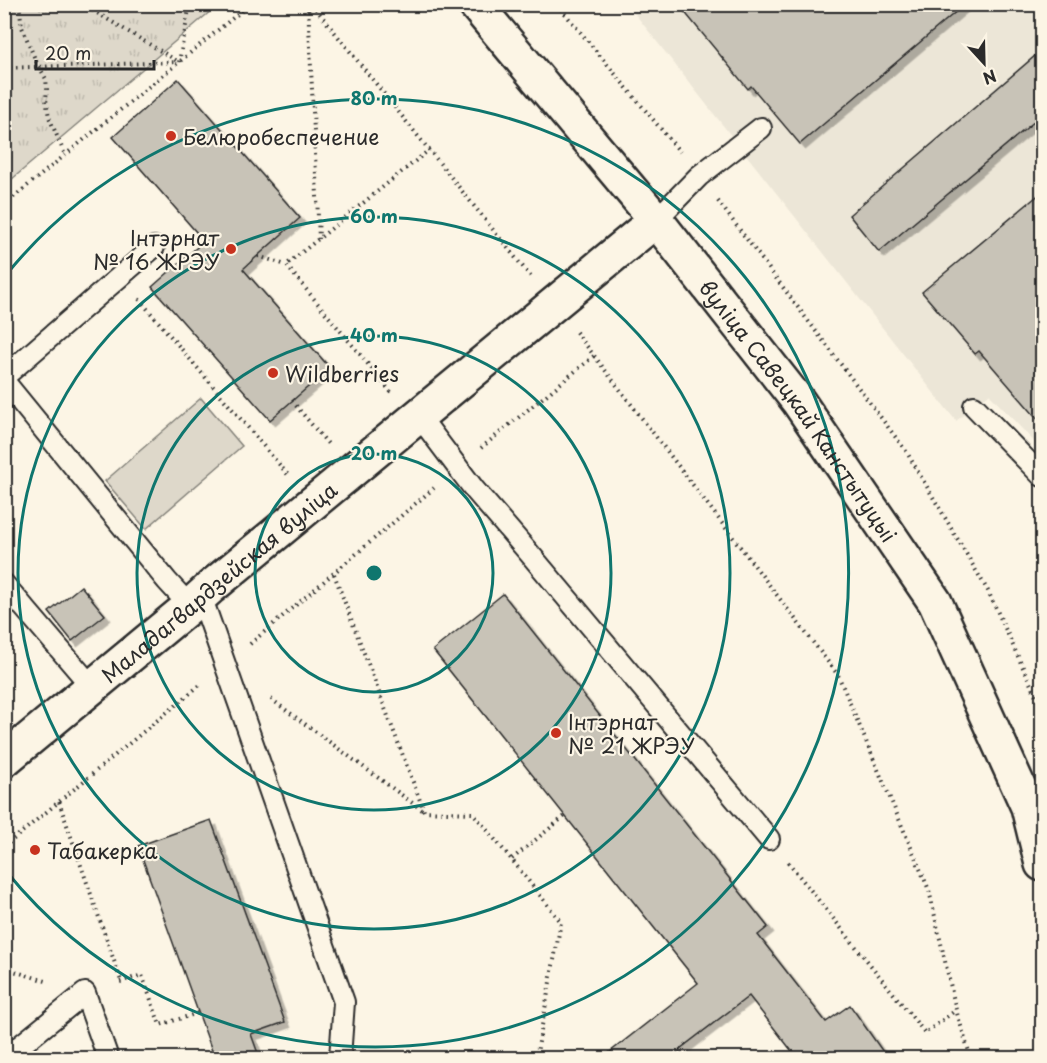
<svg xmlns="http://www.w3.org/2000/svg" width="1047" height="1063" font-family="'Playpen Sans',sans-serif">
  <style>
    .built { fill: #ece6d7 }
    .grass { fill: url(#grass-tufts); stroke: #84827a; stroke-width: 1.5 }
    .pitch { fill: #ded8ca; stroke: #84827a; stroke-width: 1.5 }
    .building { fill: #c8c3b7; stroke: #2b2b2b; stroke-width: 1.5; filter: url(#shadow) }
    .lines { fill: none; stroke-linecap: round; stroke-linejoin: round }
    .lane-casing { stroke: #2b2b2b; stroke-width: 24 }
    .street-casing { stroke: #2b2b2b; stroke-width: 38 }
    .secondary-casing { stroke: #2b2b2b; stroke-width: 38 }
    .path { stroke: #2b2b2b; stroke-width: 4; stroke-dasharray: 1.5 4.5; stroke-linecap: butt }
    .lane { stroke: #fcf5e5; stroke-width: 20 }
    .street { stroke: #fcf5e5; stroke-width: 33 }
    .secondary { stroke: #fcf5e5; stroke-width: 33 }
    .ring { fill: none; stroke: #0f766e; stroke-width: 3 }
    .poi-dot { fill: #c8321e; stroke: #fcf5e5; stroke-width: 2 }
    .labels { text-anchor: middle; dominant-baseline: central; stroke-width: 4.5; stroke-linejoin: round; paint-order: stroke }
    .poi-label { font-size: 21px; fill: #2b2b2b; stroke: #fcf5e5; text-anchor: start }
    .street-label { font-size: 21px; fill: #2b2b2b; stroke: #fcf5e5 }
    .centre { fill: #0f766e; stroke: #fcf5e5; stroke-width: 3 }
    .ring-label { font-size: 18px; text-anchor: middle; font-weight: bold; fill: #0f766e; stroke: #fcf5e5; stroke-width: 4.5; stroke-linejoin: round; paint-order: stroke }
  </style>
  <defs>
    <pattern id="grass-tufts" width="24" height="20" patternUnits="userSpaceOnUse" patternTransform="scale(1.5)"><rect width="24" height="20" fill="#ded8ca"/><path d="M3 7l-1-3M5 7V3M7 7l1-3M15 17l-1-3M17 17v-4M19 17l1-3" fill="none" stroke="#bfbaae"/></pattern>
    <filter id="shadow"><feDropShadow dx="5.5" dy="5.5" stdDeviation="0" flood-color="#0004"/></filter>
  </defs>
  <rect width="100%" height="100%" fill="#fcf5e5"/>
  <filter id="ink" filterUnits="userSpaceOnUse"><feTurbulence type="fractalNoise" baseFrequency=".0167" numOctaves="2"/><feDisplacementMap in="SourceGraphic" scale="12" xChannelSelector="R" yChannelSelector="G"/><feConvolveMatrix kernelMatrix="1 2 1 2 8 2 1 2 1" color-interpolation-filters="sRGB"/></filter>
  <g filter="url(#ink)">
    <!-- built -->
    <polygon class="built" points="628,5 1042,5 1042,450 989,394 956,421"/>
    <!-- grass -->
    <polygon class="grass" points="5,4 218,4 218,5 5,185"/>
    <!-- pitch -->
    <polygon class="pitch" points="201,398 242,446 146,529 105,481"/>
    <!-- building -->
    <g class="building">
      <polygon points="678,4 965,4 800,144 751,86 748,89"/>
      <polygon points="1042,50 1042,115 879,252 849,215"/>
      <polygon points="178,79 300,218 243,269 330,368 270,420 152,287 204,241 113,137"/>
      <polygon points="1042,192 1042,424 979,351 975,354 922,292"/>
      <polygon points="81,586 105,615 72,641 49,612"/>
      <polygon points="503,594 768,927 758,935 826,1022 850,1005 888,1059 798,1059 749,996 680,1049 678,1059 601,1059 698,983 433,650"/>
      <polygon points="211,820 285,1022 251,1034 260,1059 215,1059 138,846"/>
    </g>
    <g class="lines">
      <defs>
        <g id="lane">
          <polyline points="656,220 699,176 761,128"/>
          <polyline points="4,377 154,247"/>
          <polyline points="4,381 167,581 190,606"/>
          <polyline points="974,406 1042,476"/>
          <polyline points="419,416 474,489 530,554 769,839"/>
          <polyline points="4,584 92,687"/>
          <polyline points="201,596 344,1002 340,1058"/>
          <polyline points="5,1058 85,993 108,1058"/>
        </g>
        <g id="street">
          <path id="s1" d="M4,760l186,-154 21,-19 445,-367"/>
        </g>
        <g id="secondary">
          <path id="s2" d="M475,4l181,216 142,181 137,201 93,205 14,57"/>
        </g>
      </defs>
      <!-- lane casing -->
      <use href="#lane" class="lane-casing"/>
      <!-- street casing -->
      <use href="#street" class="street-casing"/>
      <!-- secondary casing -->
      <use href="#secondary" class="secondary-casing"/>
      <!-- path -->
      <g class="path">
        <polyline points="19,4 22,27 35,59 46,79 47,89 46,99 49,117 65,155"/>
        <polyline points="82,4 179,62"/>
        <polyline points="308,4 319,239"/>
        <polyline points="312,4 531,277"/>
        <polyline points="557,4 680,152"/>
        <polyline points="179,62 190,4"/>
        <polyline points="4,68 178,62"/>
        <polyline points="718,201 906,451 988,591 1042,709"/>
        <polyline points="4,205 250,4"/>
        <polyline points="258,256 286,265"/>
        <polyline points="139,299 289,476"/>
        <polyline points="576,332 838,675 929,890 956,1010 971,1058"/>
        <polyline points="391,392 286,265 429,150"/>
        <polyline points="292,401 328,444"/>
        <polyline points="481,448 594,356"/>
        <polyline points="334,574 424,811 473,813 512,860 561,922 536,1058"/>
        <polyline points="250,644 434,488"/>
        <polyline points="271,699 422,810"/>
        <polyline points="59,802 121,981"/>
        <polyline points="4,847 200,685"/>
        <polyline points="512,859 565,816"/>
        <polyline points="788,862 925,1033 956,1010"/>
        <polyline points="4,968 49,982"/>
        <polyline points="120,982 142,975 160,1025 198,1013"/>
      </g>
      <!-- lane -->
      <use href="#lane" class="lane"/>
      <!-- street -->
      <use href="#street" class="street"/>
      <!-- secondary -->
      <use href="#secondary" class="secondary"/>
    </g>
  </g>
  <!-- distance rings -->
  <g class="ring">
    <circle cx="374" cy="573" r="119"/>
    <circle cx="374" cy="573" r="237"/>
    <circle cx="374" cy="573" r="356"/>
    <path d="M6 275A474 474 0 1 1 6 871"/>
  </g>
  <!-- markers -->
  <g class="poi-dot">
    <circle cx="171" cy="136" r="6"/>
    <circle cx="231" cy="249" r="6"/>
    <circle cx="273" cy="373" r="6"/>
    <circle cx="556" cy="733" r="6"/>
    <circle cx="35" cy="850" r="6"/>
  </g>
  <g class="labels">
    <!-- poi labels -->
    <g class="poi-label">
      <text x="183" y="136">Белюробеспечение</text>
      <text x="219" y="237" text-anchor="end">Інтэрнат<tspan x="219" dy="24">№ 16 ЖРЭУ</tspan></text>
      <text x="285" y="373">Wildberries</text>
      <text x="568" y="721">Інтэрнат<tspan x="568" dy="24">№ 21 ЖРЭУ</tspan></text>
      <text x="47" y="850">Табакерка</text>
    </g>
    <!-- street labels -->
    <g class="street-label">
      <text stroke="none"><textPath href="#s2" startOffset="520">вуліца Савецкай Канстытуцыі</textPath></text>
      <text stroke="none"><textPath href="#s1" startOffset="279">Маладагвардзейская вуліца</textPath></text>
    </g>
  </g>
  <circle cx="374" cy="573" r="9" class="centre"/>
  <g class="ring-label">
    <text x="374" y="105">80 m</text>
    <text x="374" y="223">60 m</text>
    <text x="374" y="342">40 m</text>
    <text x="374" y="460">20 m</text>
  </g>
  <!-- margin -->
  <rect width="1047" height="1063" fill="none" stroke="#fcf5e5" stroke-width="24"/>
  <rect x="12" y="12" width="1023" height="1039" fill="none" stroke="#2b2b2b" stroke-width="2" filter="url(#ink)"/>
  <!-- north arrow -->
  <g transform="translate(984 63) rotate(158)" stroke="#fcf5e5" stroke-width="4.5" paint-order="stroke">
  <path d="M0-4.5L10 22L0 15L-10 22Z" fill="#2b2b2b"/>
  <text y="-9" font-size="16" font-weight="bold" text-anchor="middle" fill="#2b2b2b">N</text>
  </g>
  <!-- scale -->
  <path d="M36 60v9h118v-9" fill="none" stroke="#2b2b2b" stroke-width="3"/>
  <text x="45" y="60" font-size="18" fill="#2b2b2b" stroke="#fcf5e5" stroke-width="4.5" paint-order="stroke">20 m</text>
</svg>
